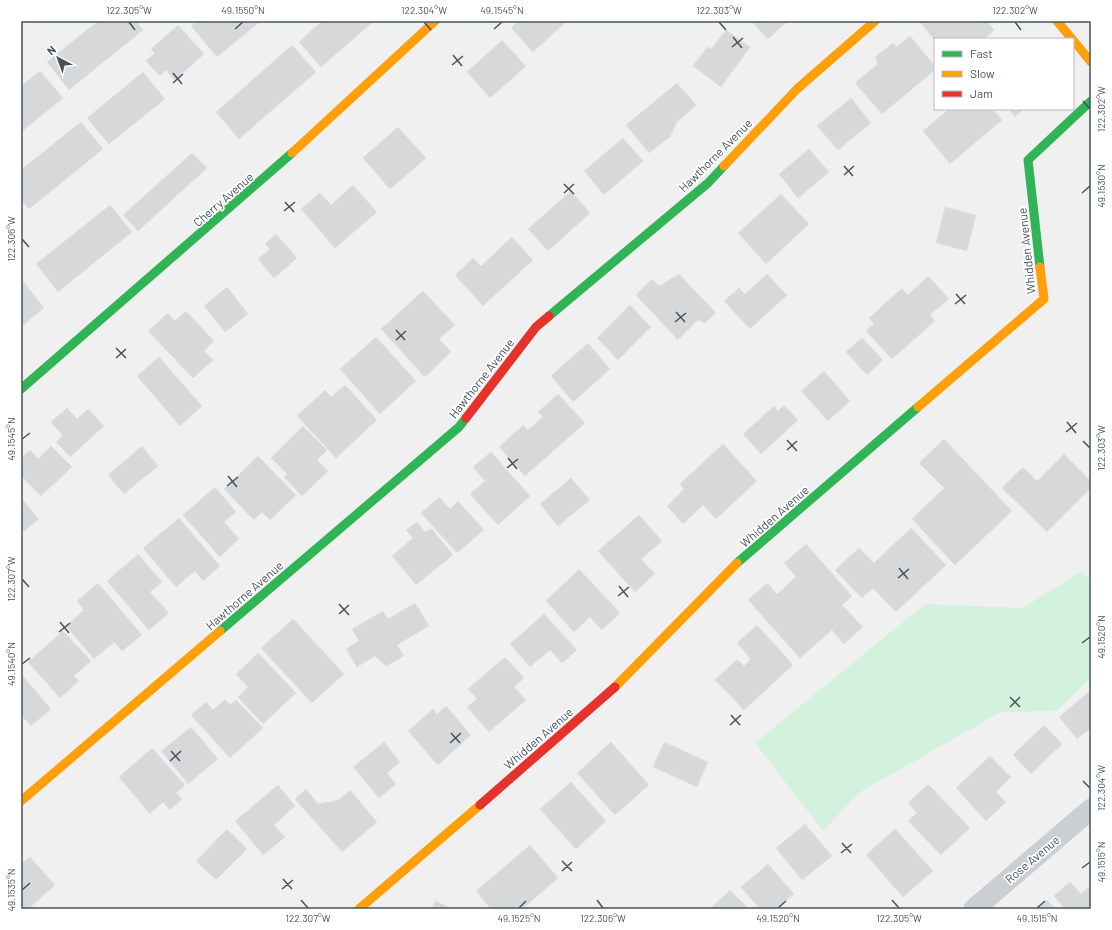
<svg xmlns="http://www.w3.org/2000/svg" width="1112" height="930" font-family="Barlow,sans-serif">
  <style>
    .green { fill: #d2f2dd }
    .building { fill: #d7d8da; stroke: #e2e2e3 }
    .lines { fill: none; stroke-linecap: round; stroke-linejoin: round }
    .street { stroke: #cbcfd1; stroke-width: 21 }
    .fast { stroke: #30b455; stroke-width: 9 }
    .slow { stroke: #ff9f0a; stroke-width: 9 }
    .jam { stroke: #e5322d; stroke-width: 9 }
    .ticks { fill: none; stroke: #45535e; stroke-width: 1.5 }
    .labels { text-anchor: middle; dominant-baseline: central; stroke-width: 3.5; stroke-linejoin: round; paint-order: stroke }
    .street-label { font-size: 12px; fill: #45535e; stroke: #fff }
    .neatline { fill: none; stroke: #45535e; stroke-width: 1.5 }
    .ticks-label { font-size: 10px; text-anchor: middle; fill: #45535e }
  </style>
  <rect width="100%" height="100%" fill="#f1f0f0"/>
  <!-- green -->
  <polygon class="green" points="1081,571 1091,580 1091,678 1056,711 1001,712 860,792 823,831 755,743 925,604 1023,608"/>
  <!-- building -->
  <g class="building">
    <polygon points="98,21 136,21 143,30 69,90 47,62"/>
    <polygon points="197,21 261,21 217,57 191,26"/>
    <polygon points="322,21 374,21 321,67 299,42"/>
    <polygon points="519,21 567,21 533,52 511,28"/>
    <polygon points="751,21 788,21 768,39"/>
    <polygon points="921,21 987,21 994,30 984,39 935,39 935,41 920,22"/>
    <polygon points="178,25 204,54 175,80 166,70 160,76 146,61 155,53 151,49"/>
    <polygon points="726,30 750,47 721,87 693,66 707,47 711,49"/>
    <polygon points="910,36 935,66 935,70 882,114 855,83 878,64 875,57 893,43 897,47"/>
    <polygon points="502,40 526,66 490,98 467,72"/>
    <polygon points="292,45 316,72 239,139 216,112"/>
    <polygon points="40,71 63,98 21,132 21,86"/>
    <polygon points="143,72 165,99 109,144 87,118"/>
    <polygon points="677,83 696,105 677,122 670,137 649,153 626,125"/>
    <polygon points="851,98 871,123 838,150 817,126"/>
    <polygon points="949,109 993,109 1002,120 950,164 923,131"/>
    <polygon points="1009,109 1024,109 1015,117"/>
    <polygon points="81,122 103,149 29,209 21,199 21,170"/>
    <polygon points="398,127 426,158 390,189 363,158"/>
    <polygon points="623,138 643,161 604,195 584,171"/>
    <polygon points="809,149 829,172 798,198 779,174"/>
    <polygon points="192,153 207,168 138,231 123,215"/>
    <polygon points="353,185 377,212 335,248 301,209 320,193 331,205"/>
    <polygon points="571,191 590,213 548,251 528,229"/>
    <polygon points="781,194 809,224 766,264 738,233"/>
    <polygon points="110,205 132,232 58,292 36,264"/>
    <polygon points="945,207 976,215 967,251 936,243"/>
    <polygon points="276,234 297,258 274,278 258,259 270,249 265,244"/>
    <polygon points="512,237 533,260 483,306 455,275 473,258 481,266"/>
    <polygon points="679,274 716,313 705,323 698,320 678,340 636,295 652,279 659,286"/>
    <polygon points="767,274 787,295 750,329 724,301 739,288 745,294"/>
    <polygon points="928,276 949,299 930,315 935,321 892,359 866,331 874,324 869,318 902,288 908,295"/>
    <polygon points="22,280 44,308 21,327 21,281"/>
    <polygon points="227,287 248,314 225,332 204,306"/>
    <polygon points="423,291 455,325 439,339 451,352 425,377 381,329"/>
    <polygon points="630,305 651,327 618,360 597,338"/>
    <polygon points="186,311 214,341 204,351 213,360 193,378 148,331 168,313 175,321"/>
    <polygon points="376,337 416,381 380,414 340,369"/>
    <polygon points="862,338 883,360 867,375 846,352"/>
    <polygon points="588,343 610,369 573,402 551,376"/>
    <polygon points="159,357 202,406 180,426 137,376"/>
    <polygon points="824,371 850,401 828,421 801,391"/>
    <polygon points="345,385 377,420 336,458 297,416 325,390 331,397"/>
    <polygon points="558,394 585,423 525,476 499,447 523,425 528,430 543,417 538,412"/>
    <polygon points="784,405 798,420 761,454 743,434 774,406 778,411"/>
    <polygon points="67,408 77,419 88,409 104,426 70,457 56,442 63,436 51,422"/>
    <polygon points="303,426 327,450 317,460 328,471 302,496 284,477 287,474 271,458"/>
    <polygon points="944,439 1012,511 955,565 912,519 944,488 919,463"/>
    <polygon points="723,444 757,481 716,519 703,505 683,524 667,506 684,489 680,484"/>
    <polygon points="51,446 72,467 41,496 21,476 21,458 30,450 38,459"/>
    <polygon points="142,446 158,466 124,494 108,475"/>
    <polygon points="491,452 530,496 498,525 470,494 485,481 473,467"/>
    <polygon points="1064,454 1091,481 1091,488 1047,532 1002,488 1023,467 1037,481"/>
    <polygon points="258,456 296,495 270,520 262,512 254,520 224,489"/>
    <polygon points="571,478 590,500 558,526 540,504"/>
    <polygon points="215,487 236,512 224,522 239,539 220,557 183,515"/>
    <polygon points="439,497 450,509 458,501 484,530 457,553 421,513"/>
    <polygon points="21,498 39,519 24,531 21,528"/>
    <polygon points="639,515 662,541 641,559 655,574 635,592 598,551"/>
    <polygon points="179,518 220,566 203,581 195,571 176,587 143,548"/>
    <polygon points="417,522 425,532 432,529 453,555 416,585 392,556 413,538 406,530"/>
    <polygon points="911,528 946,565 896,612 873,588 862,598 835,570 859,548 874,563"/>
    <polygon points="806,544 852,596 842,605 863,627 844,644 832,630 800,658 748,600 767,583 777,594 796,577 784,563"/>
    <polygon points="138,554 162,582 150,592 169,613 149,630 107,581"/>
    <polygon points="579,569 620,613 602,630 590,617 574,632 546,601"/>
    <polygon points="98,583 142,635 122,651 114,642 94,659 66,626 84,610 77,601"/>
    <polygon points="415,603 429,626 397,645 404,656 386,666 375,656 357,667 346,649 359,641 352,629 383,611 388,619"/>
    <polygon points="544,614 577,650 562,663 550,650 530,667 510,644"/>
    <polygon points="293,619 344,674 312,703 261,648"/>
    <polygon points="757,625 793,665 744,710 715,680 737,659 744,666 751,659 737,643"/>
    <polygon points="63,631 91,661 74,676 79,681 60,698 28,662"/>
    <polygon points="258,653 296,693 263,724 238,697 248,687 236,674"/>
    <polygon points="505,657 524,678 514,687 526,700 489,732 467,707 477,699 468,689"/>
    <polygon points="21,674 51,709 31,726 21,715"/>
    <polygon points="1091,690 1091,728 1077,739 1059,717"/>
    <polygon points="225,699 230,705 236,700 263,728 230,758 191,715 206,702 213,710"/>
    <polygon points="446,706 471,735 438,765 408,731 433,709 437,714"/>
    <polygon points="1044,725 1062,744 1031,774 1013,755"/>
    <polygon points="191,727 218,759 188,784 161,751"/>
    <polygon points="384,742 400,762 387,773 396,784 379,798 353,767"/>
    <polygon points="611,742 649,785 615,815 577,773"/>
    <polygon points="664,742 708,762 697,787 653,767"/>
    <polygon points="152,748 185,785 176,793 182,799 170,810 163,802 150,814 119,777"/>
    <polygon points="990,756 1011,777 996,792 1006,802 986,821 956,788"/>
    <polygon points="571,782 606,821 576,849 540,809"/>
    <polygon points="928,784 970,828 941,855 908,821 917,813 908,803"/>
    <polygon points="278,785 295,806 274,825 285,837 263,855 235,821"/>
    <polygon points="306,789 318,804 339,800 350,790 377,822 342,852 295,799"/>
    <polygon points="805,824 832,856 802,880 776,848"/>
    <polygon points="227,829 247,849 216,880 196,861"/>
    <polygon points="895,829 933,871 903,897 866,855"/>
    <polygon points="530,845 558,878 522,909 491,909 476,891"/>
    <polygon points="30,857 55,885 28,909 21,909 21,864"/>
    <polygon points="768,864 794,894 776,909 760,909 741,887"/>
    <polygon points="1070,882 1081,894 1091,885 1091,909 1065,909 1054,896"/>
    <polygon points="730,890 749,909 710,909"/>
    <polygon points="1047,900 1056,909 1037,909"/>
    <polygon points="435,901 453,909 432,909"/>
  </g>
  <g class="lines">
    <!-- street -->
    <polyline class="street" points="974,909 1091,809"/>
    <!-- fast -->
    <g class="fast">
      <polyline points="1040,267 1028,160 1091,101"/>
      <polyline points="549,316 708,183 724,166"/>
      <polyline points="21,389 292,153"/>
      <polyline points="737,563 918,407"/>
      <polyline points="220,631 459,427 466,418"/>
    </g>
    <!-- slow -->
    <g class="slow">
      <polyline points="1057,21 1072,39"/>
      <polyline points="1073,40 1091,62"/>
      <polyline points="292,153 435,21"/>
      <polyline points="724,166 797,89 875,21"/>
      <polyline points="918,407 1044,299 1040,267"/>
      <polyline points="615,687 737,563"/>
      <polyline points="21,801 220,631"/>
      <polyline points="359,909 480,805"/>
    </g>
    <!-- jam -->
    <g class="jam">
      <polyline points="466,418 536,327 549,316"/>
      <polyline points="480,805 615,687"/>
    </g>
  </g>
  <!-- ticks -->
  <path class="ticks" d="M129,22l6,8M424,22l7,8M719,22l7,8M1015,22l6,8M235,29l8,-7M494,29l8,-7M733,37l9,11M732,47l11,-9M453,55l9,11M452,65l11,-9M173,73l9,11M173,83l10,-9M1083,101l7,8M844,166l9,10M844,175l10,-9M564,184l10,10M564,193l10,-9M1082,193l8,-7M285,202l9,10M284,211l11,-9M22,239l7,8M956,294l9,10M955,304l11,-9M676,312l9,10M675,322l11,-9M396,330l9,10M396,340l10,-9M116,348l10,10M116,358l10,-9M1067,422l9,11M1066,432l11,-9M22,439l8,-6M787,440l10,11M1083,441l7,7M787,450l10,-9M508,458l9,11M507,468l11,-9M228,476l9,11M227,486l11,-9M899,568l9,11M898,578l11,-9M22,579l7,8M619,586l9,11M618,596l11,-9M339,604l10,11M339,614l10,-9M60,622l9,11M59,632l11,-9M1082,643l8,-6M22,664l8,-6M1010,697l10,10M1010,707l10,-10M731,715l9,10M730,725l11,-10M451,733l9,10M450,743l11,-10M171,751l9,10M170,761l11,-10M1083,781l7,7M842,843l9,10M841,853l11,-9M562,861l10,10M1082,868l8,-6M562,871l10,-9M283,879l9,10M282,889l11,-9M22,890l8,-7M301,900l7,8M597,900l6,8M892,900l7,8M519,908l7,-7M778,908l8,-7M1037,908l8,-7"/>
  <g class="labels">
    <!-- street labels -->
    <g class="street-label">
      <text transform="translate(715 155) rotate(-45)">Hawthorne Avenue</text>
      <text transform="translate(223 199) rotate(-41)">Cherry Avenue</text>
      <text transform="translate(1026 251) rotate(-96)">Whidden Avenue</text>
      <text transform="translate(481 378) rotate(-52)">Hawthorne Avenue</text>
      <text transform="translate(774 516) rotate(-41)">Whidden Avenue</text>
      <text transform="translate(244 595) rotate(-41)">Hawthorne Avenue</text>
      <text transform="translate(538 738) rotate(-41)">Whidden Avenue</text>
      <text transform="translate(1032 859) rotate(-40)">Rose Avenue</text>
    </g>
  </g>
  <!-- border -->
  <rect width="1112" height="930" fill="none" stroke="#ffffff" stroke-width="44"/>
  <!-- legend -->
  <rect x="934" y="38" width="140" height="72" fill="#ffffff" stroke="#b5babf"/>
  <rect x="942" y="51" width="20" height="6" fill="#30b455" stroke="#b5babf"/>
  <text x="970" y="58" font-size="12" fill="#45535e">Fast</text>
  <rect x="942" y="71" width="20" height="6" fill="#ff9f0a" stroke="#b5babf"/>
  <text x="970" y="78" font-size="12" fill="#45535e">Slow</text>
  <rect x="942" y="91" width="20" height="6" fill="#e5322d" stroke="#b5babf"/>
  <text x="970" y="98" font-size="12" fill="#45535e">Jam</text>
  <!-- north arrow -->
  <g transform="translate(58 58) rotate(319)" stroke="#ffffff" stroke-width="3" paint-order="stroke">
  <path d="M0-3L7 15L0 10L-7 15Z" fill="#45535e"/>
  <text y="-6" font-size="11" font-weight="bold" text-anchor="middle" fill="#45535e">N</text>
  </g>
  <rect x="22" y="22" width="1068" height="886" class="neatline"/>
  <g class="ticks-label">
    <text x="129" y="14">122.305°W</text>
    <text x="243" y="14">49.1550°N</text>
    <text x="424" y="14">122.304°W</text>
    <text x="502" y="14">49.1545°N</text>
    <text x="719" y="14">122.303°W</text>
    <text x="1015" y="14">122.302°W</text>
    <text transform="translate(1101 109) rotate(-90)" y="4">122.302°W</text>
    <text transform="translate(1101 186) rotate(-90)" y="4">49.1530°N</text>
    <text transform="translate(11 239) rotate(-90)" y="4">122.306°W</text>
    <text transform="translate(11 439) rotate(-90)" y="4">49.1545°N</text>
    <text transform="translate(1101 448) rotate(-90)" y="4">122.303°W</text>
    <text transform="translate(11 579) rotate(-90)" y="4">122.307°W</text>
    <text transform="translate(1101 637) rotate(-90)" y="4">49.1520°N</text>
    <text transform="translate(11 664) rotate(-90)" y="4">49.1540°N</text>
    <text transform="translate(1101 788) rotate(-90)" y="4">122.304°W</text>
    <text transform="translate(1101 862) rotate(-90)" y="4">49.1515°N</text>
    <text transform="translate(11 890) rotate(-90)" y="4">49.1535°N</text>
    <text x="308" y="922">122.307°W</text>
    <text x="519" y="922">49.1525°N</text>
    <text x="603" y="922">122.306°W</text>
    <text x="778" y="922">49.1520°N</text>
    <text x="899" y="922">122.305°W</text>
    <text x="1037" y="922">49.1515°N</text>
  </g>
</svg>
